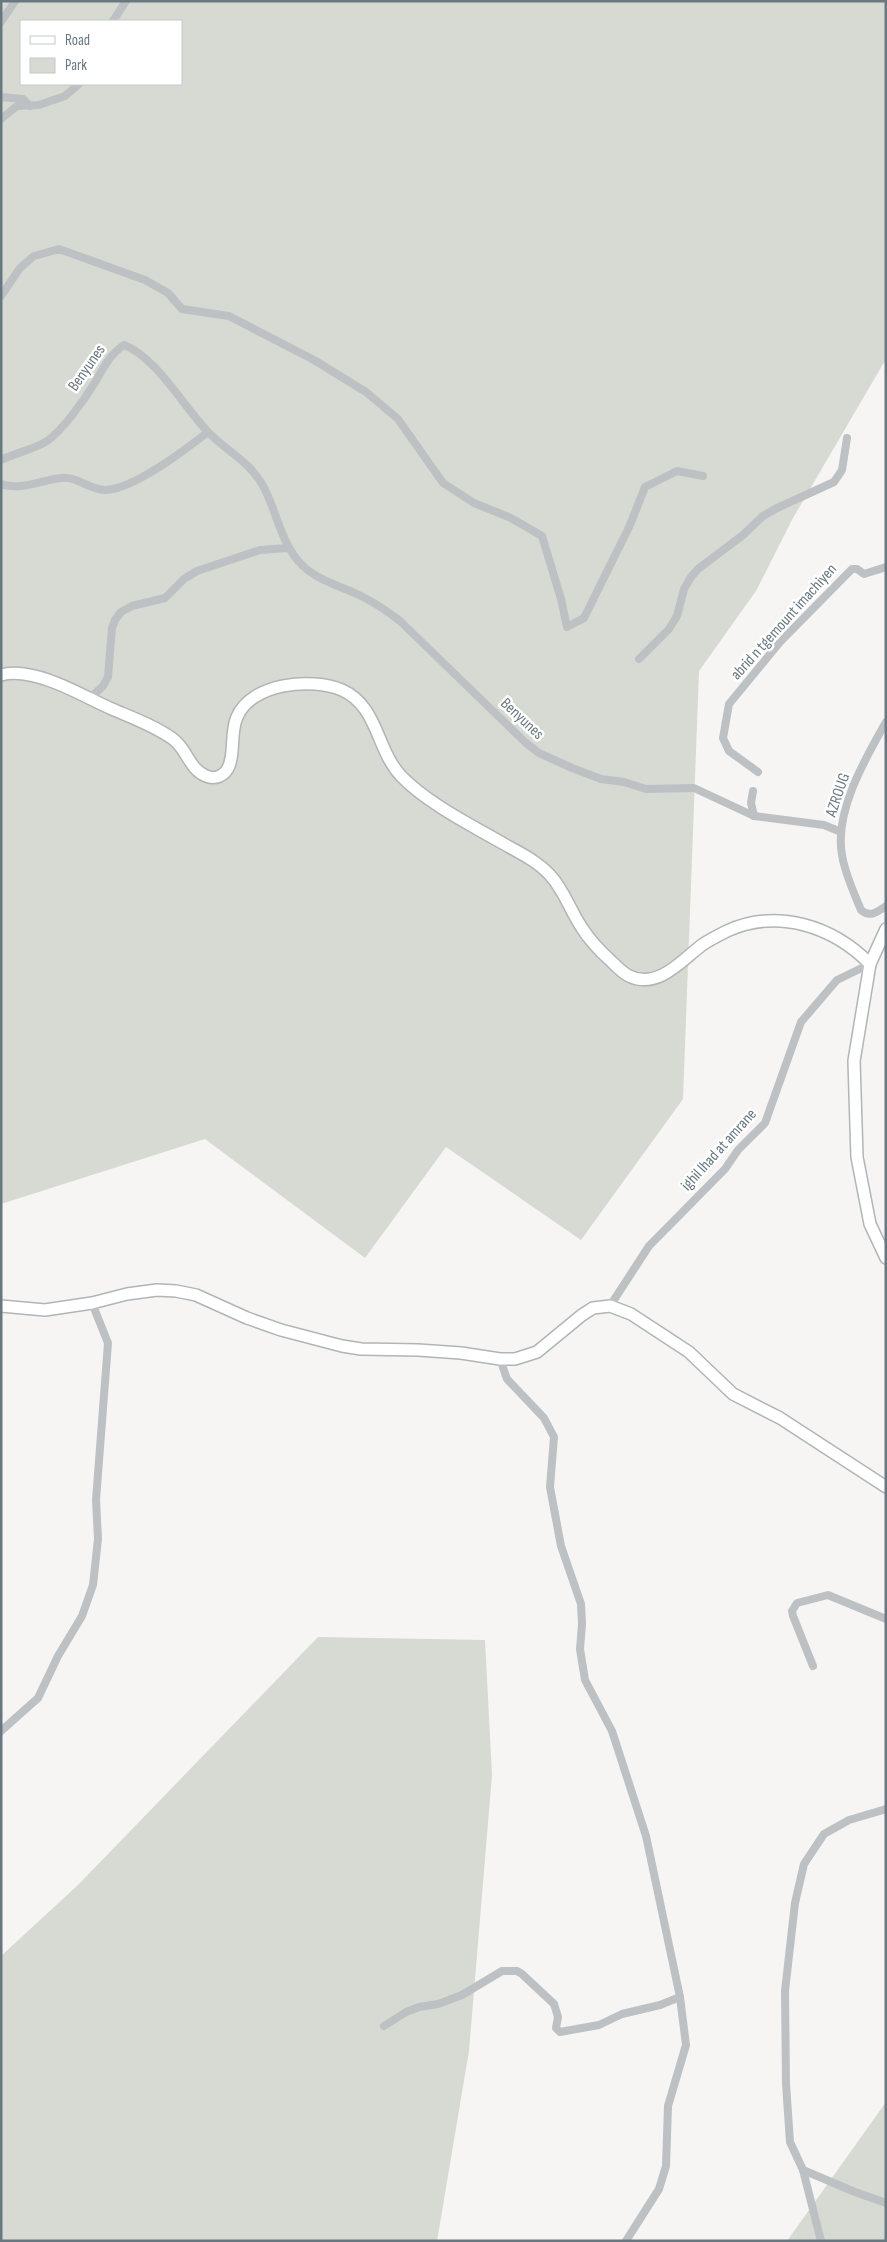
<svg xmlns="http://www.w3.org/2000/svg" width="887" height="2242" font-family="'Sofia Sans Condensed',sans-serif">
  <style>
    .green { fill: #d6dad2; fill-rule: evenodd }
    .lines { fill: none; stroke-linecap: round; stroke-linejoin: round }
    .secondary-casing { stroke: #b0b5b8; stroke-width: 14 }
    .street { stroke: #bdc1c4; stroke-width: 8 }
    .secondary { stroke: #fff; stroke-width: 11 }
    .labels { text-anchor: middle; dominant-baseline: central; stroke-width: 5; stroke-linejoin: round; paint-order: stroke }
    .street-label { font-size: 16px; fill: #687880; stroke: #fff }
  </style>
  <rect width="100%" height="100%" fill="#f6f5f3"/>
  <!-- green -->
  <g class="green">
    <path d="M1,1h885v358l-93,159 -37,73 -57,80 -16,428 -102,141 -135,-93 -81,111 -160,-119 -204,65zM21,21h160v63h-160z"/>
    <polygon points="318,1637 485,1640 492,1775 469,2051 437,2241 1,2241 1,1956 78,1885"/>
    <polygon points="886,2102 886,2241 787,2241"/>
  </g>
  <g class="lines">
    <defs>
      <g id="secondary">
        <path d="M1,675c7,-2 15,-2 23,-1 30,4 61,23 88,35 21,9 43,17 61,30 14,10 16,30 33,37 9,4 19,0 23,-10 6,-15 1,-33 8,-49 14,-34 75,-40 105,-27 36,16 34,59 59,86 26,27 70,49 103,68 16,9 33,17 46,31 14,15 21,37 32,53 8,13 19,24 30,34 5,5 11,11 17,14 29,14 53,-16 73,-31 7,-5 17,-10 25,-14 50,-23 106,-5 143,33l-16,97 3,96 13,67 16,34"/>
        <polyline points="870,964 886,929"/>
        <polyline points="1,1306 45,1310 92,1303 127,1294 157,1290 176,1291 196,1295 247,1318 281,1330 342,1346 361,1349 418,1350 461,1353 500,1359 515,1359 537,1352 582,1315 593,1308 610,1306 631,1314 689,1352 733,1394 780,1418 886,1487"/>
      </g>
    </defs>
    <!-- secondary casing -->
    <use href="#secondary" class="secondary-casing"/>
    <!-- street -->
    <g class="street">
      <polyline points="113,21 126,1"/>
      <polyline points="1,22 15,1"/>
      <polyline points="1,97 23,99 30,106"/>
      <polyline points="1,119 17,106 39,105 65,96 79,84"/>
      <polyline points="1,296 20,268 34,256 59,249 145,280 168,293 182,309 229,316 314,360 366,392 398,419 443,483 474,503 511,518 542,536 561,599 567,627 584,618 630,525 645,487 677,471 703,476"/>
      <path d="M1,460c14,-7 34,-11 46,-19 16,-11 37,-41 47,-57 9,-15 15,-29 30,-39 32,12 60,62 83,86 18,19 42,30 55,53 15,26 18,59 40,81 15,15 38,21 57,30 15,7 28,16 41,26l126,122 13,10 33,15 29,11 23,3 22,7 48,-1 60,28 70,9 17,7"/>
      <path d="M1,484c19,7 41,-4 60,-6 17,-2 28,12 44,12 28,0 81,-41 103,-58"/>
      <polyline points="639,659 669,629 677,616 684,589 691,577 698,569 743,535 763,516 775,509 834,482 842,470 847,438"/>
      <polyline points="89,699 103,686 108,677 112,628 115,620 121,612 132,606 165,598 184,579 197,571 260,550 288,548"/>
      <path d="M886,722c-21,37 -52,90 -44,133 3,19 12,38 19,55 9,8 16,2 25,-4"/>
      <polyline points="758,772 729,751 723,738 729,704 780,642 852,569 857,569 864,574 886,567"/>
      <polyline points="753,791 751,803 754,816"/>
      <polyline points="610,1306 649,1246 725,1169 738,1150 765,1123 801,1022 837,980 870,964"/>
      <polyline points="500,1359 507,1379 544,1418 554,1437 550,1487 561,1546 581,1604 582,1624 580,1649 585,1680 612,1731 646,1836 680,1997 686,2045 668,2106 666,2166 659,2189 626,2241"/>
      <polyline points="813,1666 793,1616 792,1611 797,1603 828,1595 886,1619"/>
      <polyline points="1,1731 38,1698 58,1656 82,1616 93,1585 98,1539 96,1500 108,1343 92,1303"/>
      <polyline points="886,1809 849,1820 824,1834 804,1864 795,1903 785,1991 786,2084 790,2142 803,2170 855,2192 886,2203"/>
      <polyline points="384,2026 406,2012 419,2007 438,2004 462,1995 502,1971 517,1971 522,1974 554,2004 558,2017 556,2028 560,2032 599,2025 622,2014 660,2005 680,1997"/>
      <polyline points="803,2170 821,2241"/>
    </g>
    <!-- secondary -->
    <use href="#secondary" class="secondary"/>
  </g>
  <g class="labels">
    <!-- street labels -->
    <g class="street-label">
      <text transform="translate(87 368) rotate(-55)">Benyunes</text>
      <text transform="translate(784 622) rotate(-48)">abrid n tgemount imachiyen</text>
      <text transform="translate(522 719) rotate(43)">Benyunes</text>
      <text transform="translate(838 795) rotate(-71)">AZROUG</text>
      <text transform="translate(719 1150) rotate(-48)">ighil lhad at amrane</text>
    </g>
  </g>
  <!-- border -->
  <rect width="887" height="2242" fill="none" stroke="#687880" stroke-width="5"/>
  <!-- legend -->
  <rect x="20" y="20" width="162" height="65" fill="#ffffff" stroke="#c3c9cc"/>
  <rect x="30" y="36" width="25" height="8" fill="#ffffff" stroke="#c3c9cc"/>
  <text x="65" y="45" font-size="15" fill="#687880">Road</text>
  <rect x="30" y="58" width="25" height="15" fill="#d6dad2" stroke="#c3c9cc"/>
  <text x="65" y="70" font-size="15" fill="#687880">Park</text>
</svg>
